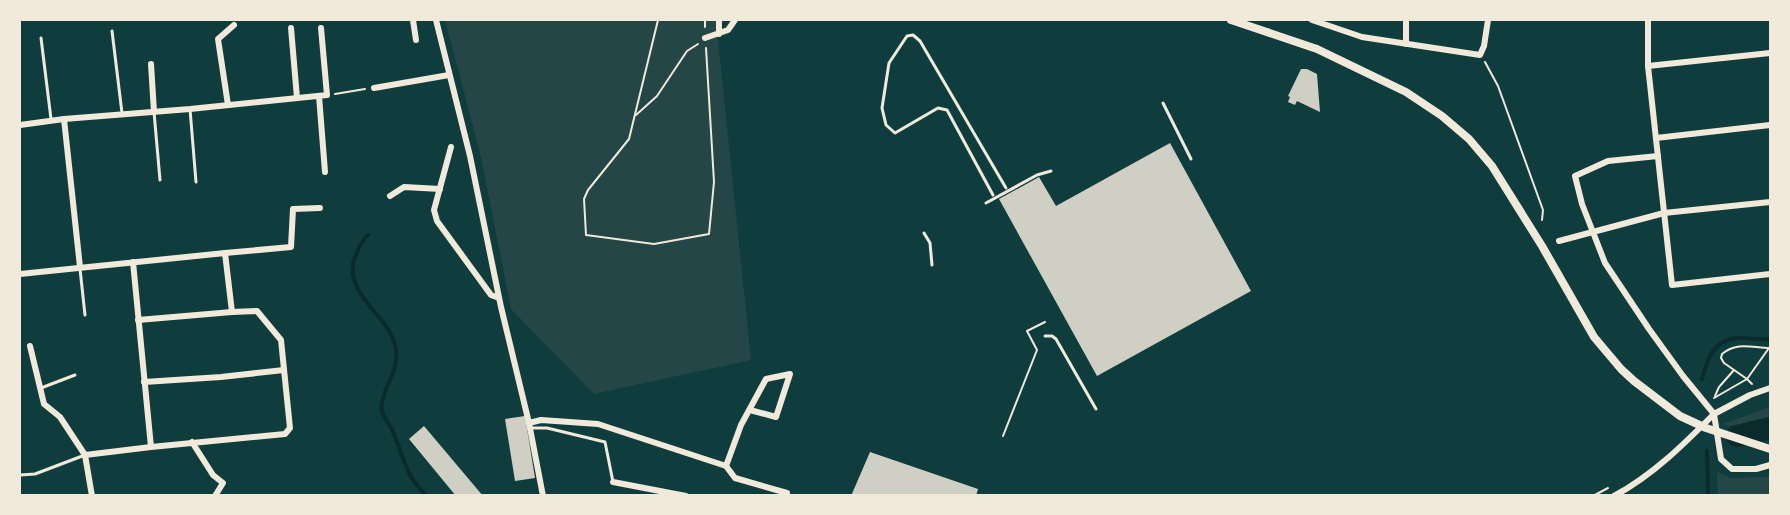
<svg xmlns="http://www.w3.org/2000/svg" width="1790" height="515" font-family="Inter,sans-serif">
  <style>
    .green { fill: #244646 }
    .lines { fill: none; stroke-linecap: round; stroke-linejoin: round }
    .stream { stroke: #0a2a2b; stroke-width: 4 }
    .river { stroke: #0a2a2b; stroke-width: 22 }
    .building { fill: #cfcfc3 }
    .path { stroke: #f1e9da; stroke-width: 2 }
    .service { stroke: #f1e9da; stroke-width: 3 }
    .minor { stroke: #f1e9da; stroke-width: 6 }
    .tertiary { stroke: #f1e9da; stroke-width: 8 }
  </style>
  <rect width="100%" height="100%" fill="#0f3d3e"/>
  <!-- green -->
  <g class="green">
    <polygon points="445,20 716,20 751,360 594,394 511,309 481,157"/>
    <polygon points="1770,407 1770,439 1723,424"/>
    <polygon points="1717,472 1731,478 1770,477 1770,495 1718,495"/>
  </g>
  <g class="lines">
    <!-- stream -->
    <g class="stream">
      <path d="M368,235c-6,5 -8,11 -12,19 -17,40 35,60 40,96 3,20 -11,34 -14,53 -3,11 7,19 11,29 10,23 13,46 34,64"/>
      <path d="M1702,379c6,-23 13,-41 39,-41 10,0 20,2 29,1"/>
      <polyline points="1707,451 1708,496"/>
    </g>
    <!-- river -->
    <polyline class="river" points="1737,436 1770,428"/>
  </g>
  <!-- building -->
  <g class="building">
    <polygon points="1301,69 1307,69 1317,74 1320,112 1297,101 1295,105 1288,102 1290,97 1288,96"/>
    <polygon points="1170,143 1251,291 1097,376 999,199 1039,177 1056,206"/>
    <polygon points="525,416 535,478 515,481 505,419"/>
    <polygon points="424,426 483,496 456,496 409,439"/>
    <polygon points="870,452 978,489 976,496 851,496"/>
  </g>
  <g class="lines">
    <!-- path -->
    <g class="path">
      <polyline points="658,20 629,139 588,190 584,199 586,235 654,244 709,234 714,182 706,48"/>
      <polyline points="705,20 705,27"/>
      <polyline points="1485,62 1498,86 1543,210 1542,220"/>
      <polyline points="335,94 365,89"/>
      <polyline points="636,115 657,96 687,51 698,44"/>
      <polyline points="1752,384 1747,379 1769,348"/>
      <polyline points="1715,396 1719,387 1734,370"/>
      <path d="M1714,398l33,-19 -23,-16 -3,-5 1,-4c15,-13 31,-6 48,-6"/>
      <polyline points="1003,436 1037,350 1027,331 1045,322"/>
      <polyline points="1593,496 1608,488"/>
    </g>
    <!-- service -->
    <g class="service">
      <polyline points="112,31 122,113"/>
      <polyline points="41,38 51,119"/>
      <polyline points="1163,103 1191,159"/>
      <polyline points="190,109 196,182"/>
      <polyline points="154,112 160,180"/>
      <polyline points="993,195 947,110 938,108 895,133 886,125 882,108 889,63 907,36 913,35 920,41 1006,188"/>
      <polyline points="986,203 1037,175 1051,171"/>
      <polyline points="924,233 930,243 932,265"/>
      <polyline points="80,269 85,315"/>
      <polyline points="1045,336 1052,336 1056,339 1096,409"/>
      <polyline points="41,388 75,375"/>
      <polyline points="531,428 547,428 605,442 613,482"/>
      <polyline points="20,475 35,474 85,455"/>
    </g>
    <!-- minor -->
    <g class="minor">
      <polyline points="413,20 416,40"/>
      <polyline points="436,20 470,156 501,307 529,423 543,496"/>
      <polyline points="1312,20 1362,37 1480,55 1484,46 1488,20"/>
      <polyline points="1406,20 1406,44"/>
      <polyline points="1648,20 1648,66 1672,285 1770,274"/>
      <polyline points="291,28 297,98"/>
      <polyline points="719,34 719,20"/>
      <polyline points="705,38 728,30 735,20"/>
      <polyline points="151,64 154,112"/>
      <polyline points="1648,66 1770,53"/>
      <polyline points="374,88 449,75"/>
      <polyline points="319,96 325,172"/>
      <polyline points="228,105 218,39 234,25"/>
      <polyline points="64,119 80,267"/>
      <polyline points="20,125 64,119 190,109 327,95 321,28"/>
      <polyline points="1656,138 1770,125"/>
      <polyline points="451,147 434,210 437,221 491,295 499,298"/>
      <polyline points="1658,156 1608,161 1575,176 1582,204 1605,263 1649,329 1683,376 1714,414 1750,395 1770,388"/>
      <polyline points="390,196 404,187 440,189"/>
      <polyline points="1559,241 1664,213 1770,202"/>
      <polyline points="225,253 291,247 293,209 320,208"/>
      <polyline points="20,274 225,253 232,312 257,311 281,340 290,428 285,434 151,447 133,262"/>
      <polyline points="138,320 232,312"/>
      <polyline points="30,346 44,404 60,417 85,455"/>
      <polyline points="144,382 221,377 284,370"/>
      <polyline points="1714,414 1721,459 1732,469 1756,469 1770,465"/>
      <polyline points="529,423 541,420 598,424 726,466 735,478 787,493"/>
      <polyline points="192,442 213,475 223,483 215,496"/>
      <polyline points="726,466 741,425 766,379 790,374 776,417 750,410"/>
      <polyline points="613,482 686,496"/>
      <polyline points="92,496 85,455 151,447"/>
      <path d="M1614,496c39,-21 69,-51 100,-82"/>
    </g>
    <!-- tertiary -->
    <polyline class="tertiary" points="1231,20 1317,49 1406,92 1442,116 1469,139 1492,166 1542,246 1594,337 1621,369 1634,381 1680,416 1706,428 1770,449"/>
  </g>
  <!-- border -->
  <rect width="1790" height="515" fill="none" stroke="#f1e9da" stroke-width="42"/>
</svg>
